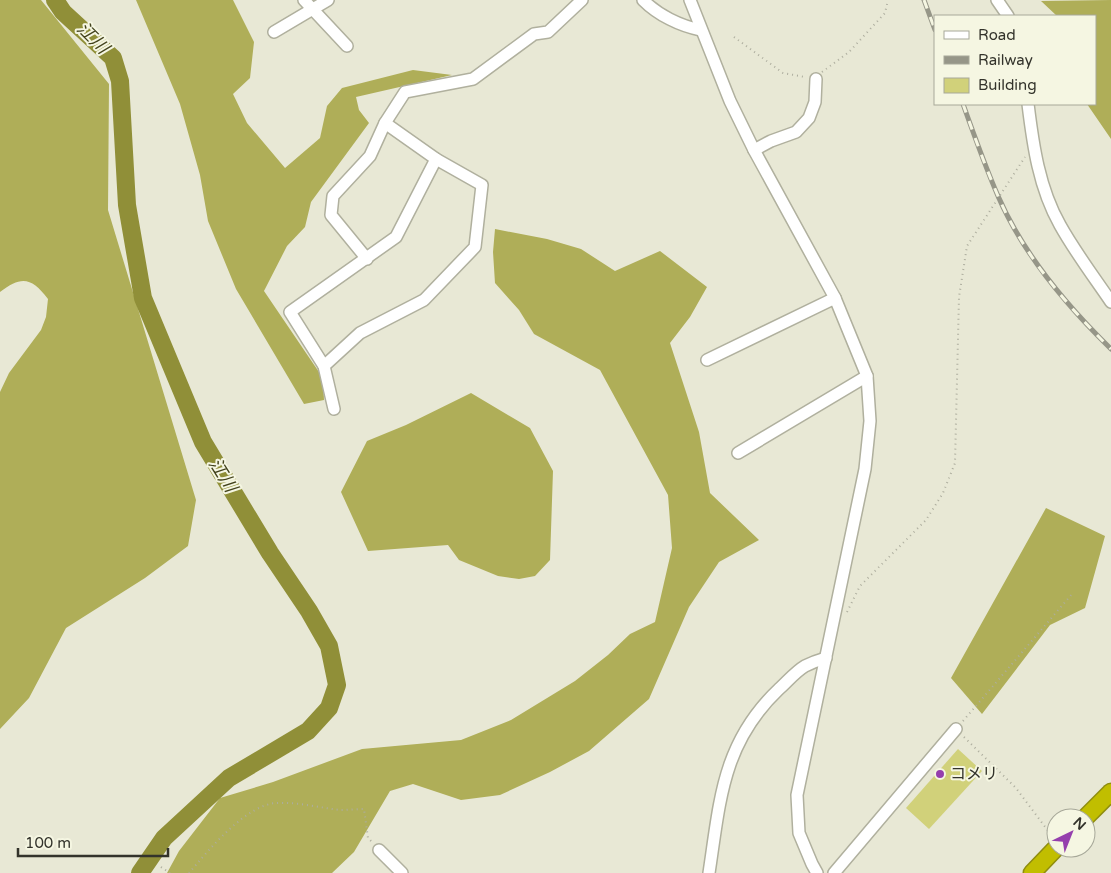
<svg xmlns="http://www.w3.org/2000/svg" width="1111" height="873" font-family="'Varela Round','Noto Sans JP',sans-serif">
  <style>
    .forest { fill: #afae58 }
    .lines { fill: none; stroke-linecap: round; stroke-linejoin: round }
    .river { stroke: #908f38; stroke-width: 18 }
    .building { fill: #d1d17a }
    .minor-casing { stroke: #b0b09e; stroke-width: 14 }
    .highway-casing { stroke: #8f8d0f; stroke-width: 19 }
    .path { stroke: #adad9e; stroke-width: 2; stroke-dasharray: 1 4; stroke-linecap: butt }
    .minor { stroke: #fff; stroke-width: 11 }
    .highway { stroke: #c1be00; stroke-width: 16 }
    .rail-casing { stroke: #969688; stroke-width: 5 }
    .rail { stroke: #f5f6e2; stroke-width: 3; stroke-dasharray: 9; stroke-linecap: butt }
    .poi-dot { fill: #953fad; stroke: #f5f6e2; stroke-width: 2 }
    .labels { text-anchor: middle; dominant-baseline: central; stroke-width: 4; stroke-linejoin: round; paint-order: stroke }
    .poi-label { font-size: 16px; fill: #33332b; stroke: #f5f6e2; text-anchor: start }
    .water-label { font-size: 18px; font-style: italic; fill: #42421c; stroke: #f5f6e2 }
  </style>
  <rect width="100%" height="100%" fill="#e8e8d5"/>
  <!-- forest -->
  <g class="forest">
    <path d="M0,0h41l68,84 -1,126 88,290 -8,46 -43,32 -79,50 -37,70 -29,31v-337l9,-19 32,-43 5,-13 2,-18c-16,-21 -26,-24 -48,-7z"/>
    <polygon points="136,0 233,0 254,42 250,78 233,94 247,123 285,168 320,138 327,106 342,88 413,70 452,75 356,97 359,110 369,123 311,202 305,227 287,246 264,291 323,378 324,400 304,404 236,289 208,221 200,175 180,104"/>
    <polygon points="1111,0 1111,139 1087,104 1095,104 1095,16 1057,16 1041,1"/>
    <polygon points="495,229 547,239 581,249 615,271 660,251 707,287 690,317 670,343 699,432 710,493 759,540 719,562 689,607 649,699 589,751 550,772 500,795 461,800 413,784 390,791 354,852 332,873 167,873 179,851 220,798 273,782 362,749 461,740 511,720 575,681 608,655 630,634 655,622 672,548 668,495 600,370 534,334 519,310 495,283 493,252"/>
    <polygon points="471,393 530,428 553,471 550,560 535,576 519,579 498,576 459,560 448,545 368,551 341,492 367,441 406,425"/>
    <polygon points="1046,508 1105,536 1085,608 1050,625 982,714 951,678"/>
  </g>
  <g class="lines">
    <!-- river -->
    <polyline class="river" points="55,0 63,12 113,58 120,81 127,205 143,298 203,442 270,553 309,611 329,646 337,685 329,708 308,731 229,778 164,838 140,873"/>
  </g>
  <!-- building -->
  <polygon class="building" points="958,749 982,771 929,829 906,808"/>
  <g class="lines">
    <defs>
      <g id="minor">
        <polyline points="304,0 347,46"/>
        <path d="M643,0c15,15 37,26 58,30"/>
        <polyline points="690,0 730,101 754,150 835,298 867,376 870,421 865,469 797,795 799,833 812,864 817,873"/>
        <polyline points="997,0 1008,16"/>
        <polyline points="274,32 328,0"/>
        <path d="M1028,104c5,41 11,84 32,121 15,27 34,52 51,77"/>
        <polyline points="754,150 771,141 796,132 809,118 815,102 816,79"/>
        <polyline points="367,259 331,215 333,196 370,156 385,123 405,92 473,79 534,34 548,32 582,0"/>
        <polyline points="707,360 835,298"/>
        <polyline points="324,366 360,333 424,300 475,247 482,185 436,159 385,123"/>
        <polyline points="334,409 324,366 290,312 396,237 436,159"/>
        <polyline points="738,453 867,376"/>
        <polyline points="379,850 402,873"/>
        <path d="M709,873c11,-72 13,-130 70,-184 8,-7 16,-17 26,-23 6,-3 14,-6 21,-8"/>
        <polyline points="834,873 956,729"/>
      </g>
      <g id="highway">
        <polyline points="1085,818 1111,792"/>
        <polyline points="1032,873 1056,848"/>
      </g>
    </defs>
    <!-- minor casing -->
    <use href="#minor" class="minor-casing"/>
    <!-- highway casing -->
    <use href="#highway" class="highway-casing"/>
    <!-- path -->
    <g class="path">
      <polyline points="734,37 783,73 805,77"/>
      <polyline points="822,72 849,52 885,13 888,0"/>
      <polyline points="847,612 860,586 926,520 943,493 955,463 959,297 967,246 1025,157"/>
      <polyline points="963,721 1072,594"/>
      <polyline points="964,737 1016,788 1052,836"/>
      <polyline points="161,867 170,873"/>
      <path d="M189,873c19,-22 57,-69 88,-70 22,-1 43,5 64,7 8,0 16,-1 23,-1l4,29 4,4"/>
    </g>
    <!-- minor -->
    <use href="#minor" class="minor"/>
    <!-- highway -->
    <use href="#highway" class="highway"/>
    <defs>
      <g id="rail">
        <polyline points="924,0 935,30"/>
        <path d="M963,104c11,31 22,62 35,92 25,58 68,109 113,153"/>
      </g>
    </defs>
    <!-- rail casing -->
    <use href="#rail" class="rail-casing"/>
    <!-- rail -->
    <use href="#rail" class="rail"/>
  </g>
  <!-- markers -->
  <circle class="poi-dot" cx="940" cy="774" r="5"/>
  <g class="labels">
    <!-- poi labels -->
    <g class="poi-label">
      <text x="950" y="774">コメリ</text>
    </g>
    <!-- water labels -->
    <g class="water-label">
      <text transform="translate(93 38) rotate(45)">江川</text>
      <text transform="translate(223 475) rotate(58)">江川</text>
    </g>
  </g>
  <!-- legend -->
  <rect x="934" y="15" width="162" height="90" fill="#f5f6e2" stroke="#a7a899"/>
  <rect x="944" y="31" width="25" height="8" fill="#ffffff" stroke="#a7a899"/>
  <text x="978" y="40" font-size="15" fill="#33332b">Road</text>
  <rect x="944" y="56" width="25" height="8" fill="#969688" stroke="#a7a899"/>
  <text x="978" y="65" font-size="15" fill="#33332b">Railway</text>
  <rect x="944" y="78" width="25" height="15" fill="#d1d17a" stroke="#a7a899"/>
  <text x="978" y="90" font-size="15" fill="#33332b">Building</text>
  <!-- north arrow -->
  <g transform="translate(1071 833) rotate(43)"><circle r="24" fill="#f5f6e2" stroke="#a7a899"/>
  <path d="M0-4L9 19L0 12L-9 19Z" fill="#953fad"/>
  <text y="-8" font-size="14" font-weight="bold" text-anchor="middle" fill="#33332b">N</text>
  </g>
  <!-- scale -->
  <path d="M18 848v8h150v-8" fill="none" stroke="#33332b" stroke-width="2.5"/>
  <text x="25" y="848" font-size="15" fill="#33332b" stroke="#f5f6e2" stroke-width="4" paint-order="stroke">100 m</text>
</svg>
